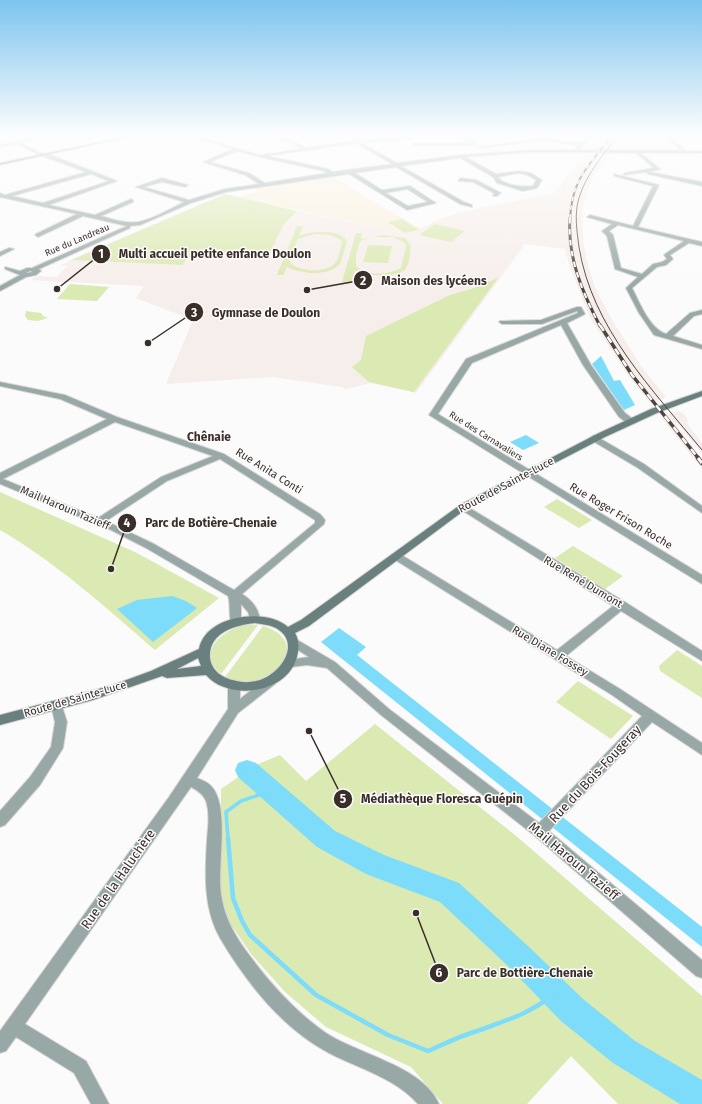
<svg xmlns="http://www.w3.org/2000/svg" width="702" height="1104" font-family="'Fira Sans',sans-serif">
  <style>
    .commercial { fill: #f9f1db }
    .built { fill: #f6eeea }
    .green { fill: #dbe9b2; fill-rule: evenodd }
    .water { fill: #7cdcf9 }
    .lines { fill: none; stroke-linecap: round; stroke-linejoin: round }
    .stream-far1 { stroke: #7cdcf9; stroke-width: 3.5 }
    .stream { stroke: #7cdcf9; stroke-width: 4.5 }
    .river { fill: #7cdcf9; fill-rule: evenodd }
    .street-casing { stroke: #d8d6d5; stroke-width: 2 }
    .secondary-casing { stroke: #d8d6d5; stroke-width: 2 }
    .street { fill: #98a8a7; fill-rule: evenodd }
    .secondary { fill: #69807e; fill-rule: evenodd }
    .tram { stroke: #4f4440; stroke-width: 1 }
    .rail-far3-casing { stroke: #4f4440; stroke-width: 2 }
    .rail-far2-casing { stroke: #4f4440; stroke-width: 3 }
    .rail-far1-casing { stroke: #4f4440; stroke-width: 3.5 }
    .rail-casing { stroke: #4f4440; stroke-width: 4.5 }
    .rail-far3 { stroke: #fbfbfb; stroke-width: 1.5; stroke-dasharray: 4.5; stroke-linecap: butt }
    .rail-far2 { stroke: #fbfbfb; stroke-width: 2; stroke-dasharray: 5.5; stroke-linecap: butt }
    .rail-far1 { stroke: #fbfbfb; stroke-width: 2.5; stroke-dasharray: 7; stroke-linecap: butt }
    .rail { stroke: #fbfbfb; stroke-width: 3; stroke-dasharray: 9; stroke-linecap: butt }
    .labels { text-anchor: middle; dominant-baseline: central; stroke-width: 3; stroke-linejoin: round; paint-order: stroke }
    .far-street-label { font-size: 9px; fill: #3a2e29; stroke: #fbfbfb }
    .street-label { font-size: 11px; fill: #3a2e29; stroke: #fbfbfb }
    .neighbourhood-label { font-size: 12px; font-weight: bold; fill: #3a2e29; stroke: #fbfbfb }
    .near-street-label { font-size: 13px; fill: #3a2e29; stroke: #fbfbfb }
    .leader { fill: none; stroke: #3a2e29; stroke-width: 1.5 }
    .callout-dot { fill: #3a2e29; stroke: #fbfbfb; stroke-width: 1.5 }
    .mark-label { font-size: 12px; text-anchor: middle; font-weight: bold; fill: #fff }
    .callout-label { font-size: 12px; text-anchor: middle; font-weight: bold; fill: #3a2e29; stroke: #fbfbfb; stroke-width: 3; stroke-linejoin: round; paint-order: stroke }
  </style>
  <rect width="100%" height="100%" fill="#fbfbfb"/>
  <!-- commercial -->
  <polygon class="commercial" points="332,177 421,229 411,234 235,197 259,192 255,189"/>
  <!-- built -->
  <g class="built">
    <polygon points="600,134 622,134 611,150 593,150 591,147"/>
    <polygon points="586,153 601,154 591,171 604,153 609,153 591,181 582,210 583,239 588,266 595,287 609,315 641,366 666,397 650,403 629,377 590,318 570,267 565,249 525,244 416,393 371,383 346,389 341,387 273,377 166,384 193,320 136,298 144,286 31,280 39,276 57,277 67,266 60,266 71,260 182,265 193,252 270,252 284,224 297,211 411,234 439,219 458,213 548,194 553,194"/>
    <polygon points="678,411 683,413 689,422 686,422 702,443 702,453 677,423 674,423 702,459 702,469 661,417"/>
  </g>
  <!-- green -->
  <g class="green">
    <polygon points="225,194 297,211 284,224 270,252 193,252 182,265 71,260"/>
    <polygon points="402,219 419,230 405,233 388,222"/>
    <polygon points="435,224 465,231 451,242 419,235"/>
    <path d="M297,226h6l-4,10c12,-5 42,-8 48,6l-7,22c-13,13 -38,10 -53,3l-4,8h-6zM315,234l16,1 10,5 1,3c-2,6 -3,16 -7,20 -9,11 -34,8 -44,1l-2,-5 9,-20z"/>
    <path d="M356,233h6l-1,6 22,-4 22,3 6,8c-1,6 -1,16 -5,22 -8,12 -40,7 -51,2l-4,13 -9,-1zM372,237h21l12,6 1,3 -5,22c-13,7 -32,8 -44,-1 -3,-4 0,-20 3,-25 3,-3 8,-4 12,-5z"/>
    <polygon points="368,245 392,246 388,263 363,262"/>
    <polygon points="498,278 414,392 369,382 352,367 361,360 366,336 450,295 471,289"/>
    <polygon points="70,284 109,287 97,301 57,299"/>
    <polygon points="26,311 41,313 43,316 48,318 38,321 28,320 25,316"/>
    <path d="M0,492l137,61 82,45 -64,52c-50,-43 -98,-87 -155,-120z"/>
    <polygon points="557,499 592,520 579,528 544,507"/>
    <polygon points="573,546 623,576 605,589 555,558"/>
    <path d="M245,625h13l-37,49c-26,-21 1,-44 24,-49z"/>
    <path d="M263,626c55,16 3,72 -38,51z"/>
    <polygon points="677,650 702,666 702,698 660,671 659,666"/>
    <polygon points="578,681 633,716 611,739 556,702"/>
    <polygon points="375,724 515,835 702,996 702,1104 618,1104 571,1056 527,1104 443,1104 411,1067 326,1027 285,992 251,954 232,926 221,901 221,789 256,765 280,755 306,781"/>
  </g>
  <!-- water -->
  <g class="water">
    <polygon points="601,356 614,381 620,380 635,405 624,410 592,364"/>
    <polygon points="526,435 539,443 523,450 510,442"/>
    <polygon points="172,596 186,601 197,608 153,642 117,609 137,600"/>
    <polygon points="339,628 366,647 357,655 702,927 702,947 321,642"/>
  </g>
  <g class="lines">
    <!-- stream-far1 -->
    <polyline class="stream-far1" points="228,839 226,812 241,801 271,791"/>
    <!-- stream -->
    <path class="stream" d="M228,838l5,60 9,23 8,14 66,60 72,40 40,16c16,-7 32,-15 49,-20 30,-11 53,-17 78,-38"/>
    <!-- river -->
    <polygon class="river" points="247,760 256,763 335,831 384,855 459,883 528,946 583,999 635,1041 702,1080 702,1104 680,1104 613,1063 561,1021 508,966 440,902 366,874 317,847 238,777 235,770 238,763"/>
    <defs>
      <g id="street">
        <path d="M50,134h6l-35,9 19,10 9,1 68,27 -68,24 46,10 36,-16 2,1v2l-32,14c11,3 25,8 37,6 16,-3 32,-13 46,-20l-48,-15 26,-9 26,7 -3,2 -23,-5 -18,5 45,13 36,-11 34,-5 -14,-9 -42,-13 30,-13 -50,-15h5l72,21 41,-6 -9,-6 -25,-6 -7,-3 30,5 16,9 49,-7 -3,-5 3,-2h5l-3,2 3,4 56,-4 -2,2 -52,5 35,20 64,-8 69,-5h45l2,-4 -30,-6 -66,8 -2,-1 64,-9 -3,-2 2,-1 10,5 28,3 10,-9h4l-15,16h102l-18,-16h4l19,17h16v2h-61l19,16 -11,3 53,10v4l-54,-12 -2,-2 -23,3 2,-2 29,-5 -18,-15 -106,-1 -64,5 30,17 23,-3 12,2 11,7 -5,8 -14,3 -26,-8 -4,-6 -33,-19 -59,8 63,36 8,3v2l-12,-3 -64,-37 -41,6 27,17 28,-4 26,17 -29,7 -58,-36 -123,18 -35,11 -51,22 -10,1v2l-91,41 2,2 -5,4 -10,2 -26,14v-5l20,-11 -15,-6v-2l15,4 7,-3h5l95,-42 -44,-10 -45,21 -3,-2 1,-1 41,-20 -77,-17v-4l5,2 81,-23c-24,-9 -47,-16 -69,-28l-17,3v-2zM356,143l36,21 -60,8 -4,-3 -60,-13zM237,151l23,6 64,14 3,2 -62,10 -16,-10 -39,-11zM519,173l8,2 9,5 -3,6c-10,1 -29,0 -35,-9zM91,174l18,7 -66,22 -31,-7zM407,189l21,13 -20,4 -22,-13zM30,271l3,1 -7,1z"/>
        <polygon points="318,134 323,134 333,138 329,139"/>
        <polygon points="461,134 498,134 468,137 478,143 476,145 414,145 412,144 414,143 470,143 463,139 464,136"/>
        <path d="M614,174l45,11 -21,42 64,15v4l-13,-3 -19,12 3,4 -7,6 -9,2 -25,21c8,15 17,40 34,46l24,-21 12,-3v4l-8,2 -21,20 29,9v4l-48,-14 -15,-22 -13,-25 12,-11 -23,-8 -8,-33 -5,-5 10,-7 -25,-7 3,-2 43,11 20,-40 -39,-10zM618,225l66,16 -19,13 -1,1 3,4 -5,3 -9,2 -11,10 -21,-6 -8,-33 -4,-4z"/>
        <polygon points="460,178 476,180 501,193 497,196 493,196 494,193 473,182 458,181"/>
        <polygon points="9,248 14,249 0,256 0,252"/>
        <polygon points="577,307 581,307 585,314 567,323 591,365 625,413 633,419 633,423 627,423 619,417 583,365 561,325 472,363 438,414 702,575 702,584 429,415 466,359 578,313 577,311 542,324 502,324 499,322 500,321 541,320"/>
        <path d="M0,382l65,13 52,22 107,37 96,60 5,6 -1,4 -82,70c10,6 16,14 18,25l-1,3h-8l-3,-10 -7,-8v18l-1,3h-8c-4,-8 -1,-20 -4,-29l-82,-48 -35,-18 -111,-46v-11l107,-54 -47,-20 -60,-13zM115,422l98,34 -52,21 -63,41 -95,-39zM220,459l95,61v3l-81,67 -80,-46 -48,-23 61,-40z"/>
        <polygon points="594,435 644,464 702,506 702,513 638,468 591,440 590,438"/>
        <polygon points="463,504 625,602 702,651 702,661 621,611 566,656 620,689 702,743 702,755 652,722 549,831 702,960 702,978 696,976 535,836 381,715 327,668 307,665 291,667 287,666 285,663 287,660 309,657 290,645 288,642 290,639 294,638 335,662 389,709 539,823 642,716 612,695 392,558 391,556 392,554 400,554 557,650 613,606 460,509 458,507 460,505"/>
        <path d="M271,676l4,2 2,3 -2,3 -37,29 -41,65c5,2 11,4 15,9 18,21 5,78 9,107 3,21 11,37 23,54 23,32 50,63 82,85 31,21 97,33 113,71h-21c-23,-26 -58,-35 -89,-51 -46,-24 -83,-71 -109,-115 -17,-30 -15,-65 -13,-98 1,-13 3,-27 -1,-39 -3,-7 -9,-11 -15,-14l-166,237 61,37 23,43h-18l-17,-31 -58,-36 -10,14 -6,2v-22l169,-234 59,-88v-24l2,-3 4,-2 4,2 2,3v14l27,-21z"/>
        <polygon points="57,701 61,703 67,722 63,748 40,785 5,825 0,827 0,811 30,777 51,747 55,722 51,706 53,703"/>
      </g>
      <g id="secondary">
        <polygon points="137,134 143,134 0,165 0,163"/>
        <path d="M702,391v5l-45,17 -52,24 -139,72 -157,117 -14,7c5,9 4,17 1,27 -12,34 -67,41 -90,15l-39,3 -5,-2 -69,24 -93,25v-10l110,-29 41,-15 48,-22c6,-34 67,-42 89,-22l13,-7 159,-115 139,-72 52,-24zM255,623c6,1 15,2 21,5 26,15 5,45 -16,52 -12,4 -25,2 -36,-3 -8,-4 -13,-11 -14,-19 -2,-25 25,-33 45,-35zM198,658l3,8 -24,3z"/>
      </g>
    </defs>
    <!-- street casing -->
    <use href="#street" class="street-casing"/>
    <!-- secondary casing -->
    <use href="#secondary" class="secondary-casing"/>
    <!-- street -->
    <use href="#street" class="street"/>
    <!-- secondary -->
    <use href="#secondary" class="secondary"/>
    <!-- tram -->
    <path class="tram" d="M619,134c-15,20 -33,40 -40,64 -5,16 -2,33 0,49 13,81 73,142 123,203"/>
    <defs>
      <path id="rail-far3" d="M570,219c2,-42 20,-54 43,-85"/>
      <path id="rail-far2" d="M570,218c-3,38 12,74 30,108"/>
      <polyline id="rail-far1" points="600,325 632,375 699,459"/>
      <polyline id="rail" points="698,458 702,463"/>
    </defs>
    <!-- rail-far3 casing -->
    <use href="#rail-far3" class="rail-far3-casing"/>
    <!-- rail-far2 casing -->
    <use href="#rail-far2" class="rail-far2-casing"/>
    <!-- rail-far1 casing -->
    <use href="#rail-far1" class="rail-far1-casing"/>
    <!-- rail casing -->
    <use href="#rail" class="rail-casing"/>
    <!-- rail-far3 -->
    <use href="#rail-far3" class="rail-far3"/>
    <!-- rail-far2 -->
    <use href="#rail-far2" class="rail-far2"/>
    <!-- rail-far1 -->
    <use href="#rail-far1" class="rail-far1"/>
    <!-- rail -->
    <use href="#rail" class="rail"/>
  </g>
  <!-- sky -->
  <linearGradient id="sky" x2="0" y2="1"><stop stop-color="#7dc4ef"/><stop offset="0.47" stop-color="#fdfdfd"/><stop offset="1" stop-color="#fdfdfd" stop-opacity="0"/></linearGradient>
  <rect width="702" height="288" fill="url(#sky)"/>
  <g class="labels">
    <!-- far-street labels -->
    <g class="far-street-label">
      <text transform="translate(77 240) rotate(-23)">Rue du Landreau</text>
      <text transform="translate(486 436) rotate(32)">Rue des Carnavaliers</text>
    </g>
    <!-- street labels -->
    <g class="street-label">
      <text transform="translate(269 471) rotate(32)">Rue Anita Conti</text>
      <text transform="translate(506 485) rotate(-28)">Route de Sainte-Luce</text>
      <text transform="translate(65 508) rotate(23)">Mail Haroun Tazieff</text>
      <text transform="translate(621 516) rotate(31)">Rue Roger Frison Roche</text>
      <text transform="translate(583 582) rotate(31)">Rue René Dumont</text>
      <text transform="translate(550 651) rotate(31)">Rue Diane Fossey</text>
      <text transform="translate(75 699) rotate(-16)">Route de Sainte-Luce</text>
    </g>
    <!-- neighbourhood labels -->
    <g class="neighbourhood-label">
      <text x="209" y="437">Chênaie</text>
    </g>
    <!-- near-street labels -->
    <g class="near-street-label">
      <text transform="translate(595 774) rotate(-47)">Rue du Bois-Fougeray</text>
      <text transform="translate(574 861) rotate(40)">Mail Haroun Tazieff</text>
      <text transform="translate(118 879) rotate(-55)">Rue de la Haluchère</text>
    </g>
  </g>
  <!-- callouts -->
  <path class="leader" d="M57 289L101 254M307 290L363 280M148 343L194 312M111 569L127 523M309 731L343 799M416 913L439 973"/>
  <g class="callout-dot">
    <circle cx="57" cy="289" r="4"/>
    <circle cx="307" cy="290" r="4"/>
    <circle cx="148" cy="343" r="4"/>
    <circle cx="111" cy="569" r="4"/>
    <circle cx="309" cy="731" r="4"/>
    <circle cx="416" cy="913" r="4"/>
    <circle cx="101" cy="254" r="10"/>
    <circle cx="363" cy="280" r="10"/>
    <circle cx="194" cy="312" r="10"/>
    <circle cx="127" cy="523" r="10"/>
    <circle cx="343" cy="799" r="10"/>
    <circle cx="439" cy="973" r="10"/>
  </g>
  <g class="mark-label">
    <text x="101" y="258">1</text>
    <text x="363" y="285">2</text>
    <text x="194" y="317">3</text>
    <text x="127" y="527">4</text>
    <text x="343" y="803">5</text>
    <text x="439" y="977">6</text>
  </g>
  <g class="callout-label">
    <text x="215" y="258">Multi accueil petite enfance Doulon</text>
    <text x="434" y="285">Maison des lycéens</text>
    <text x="266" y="317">Gymnase de Doulon</text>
    <text x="211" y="527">Parc de Botière-Chenaie</text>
    <text x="442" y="803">Médiathèque Floresca Guépin</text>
    <text x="525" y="977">Parc de Bottière-Chenaie</text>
  </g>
</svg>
